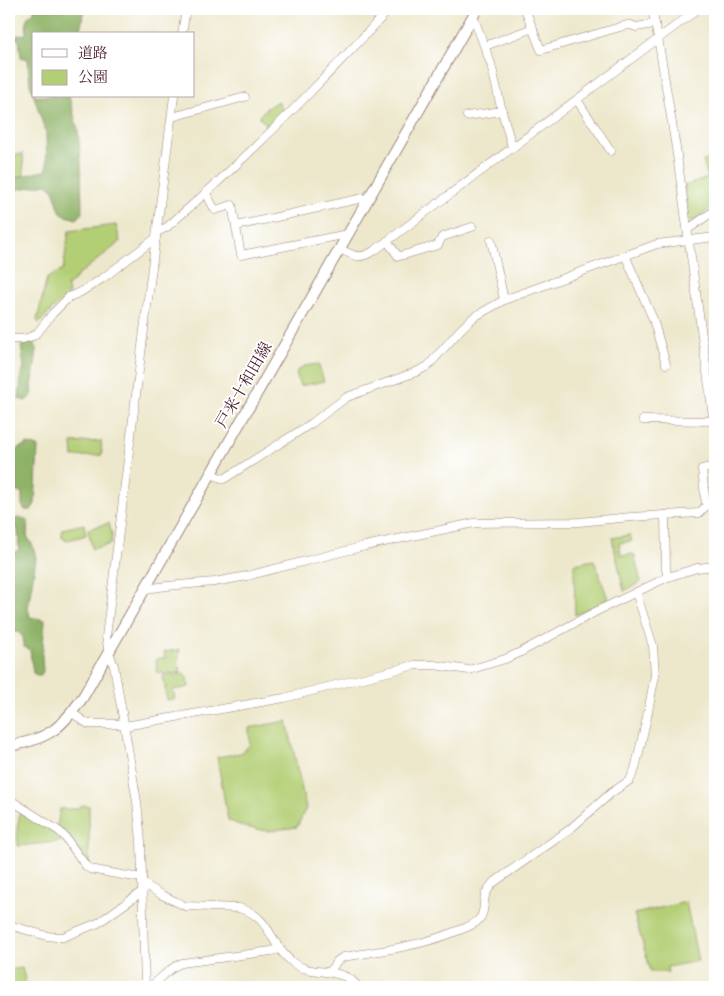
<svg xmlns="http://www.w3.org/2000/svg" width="724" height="996" font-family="'IM FELL Double Pica','Noto Serif JP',serif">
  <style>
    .green { fill: #b3cf75; stroke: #7e7750 }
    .forest { fill: #8eb266; stroke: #6c6848 }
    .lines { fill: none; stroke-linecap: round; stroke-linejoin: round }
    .minor-casing { stroke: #9c847c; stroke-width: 9 }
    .major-casing { stroke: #9c847c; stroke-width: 12 }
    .minor { stroke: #fff; stroke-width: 8 }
    .major { stroke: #fff; stroke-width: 10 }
    .labels { text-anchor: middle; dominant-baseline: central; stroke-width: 4; stroke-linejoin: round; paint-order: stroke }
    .street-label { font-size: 16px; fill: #4a1f2b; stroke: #fff }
  </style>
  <rect width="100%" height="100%" fill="#fff"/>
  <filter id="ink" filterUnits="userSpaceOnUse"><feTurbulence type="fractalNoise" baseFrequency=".02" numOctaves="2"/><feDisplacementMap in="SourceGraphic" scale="10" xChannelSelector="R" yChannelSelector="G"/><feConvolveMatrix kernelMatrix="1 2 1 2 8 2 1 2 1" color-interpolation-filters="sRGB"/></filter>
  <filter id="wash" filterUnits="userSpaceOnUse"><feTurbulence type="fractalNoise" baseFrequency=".0096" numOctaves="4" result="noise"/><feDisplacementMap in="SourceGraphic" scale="20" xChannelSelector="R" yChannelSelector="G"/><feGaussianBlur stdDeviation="1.12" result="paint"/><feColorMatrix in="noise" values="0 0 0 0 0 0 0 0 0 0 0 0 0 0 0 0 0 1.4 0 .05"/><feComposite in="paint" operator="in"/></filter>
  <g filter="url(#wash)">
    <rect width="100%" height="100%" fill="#ede8cc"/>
    <!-- green -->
    <g class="green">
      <polygon points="278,101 283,112 269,127 259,117 265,109"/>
      <polygon points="23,154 24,176 9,179 9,156"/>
      <polygon points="715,158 715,205 694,221 689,220 684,186 708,178 703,161"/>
      <polygon points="116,225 120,242 78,275 74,281 67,285 69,293 39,323 37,320 47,278 63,270 69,231"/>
      <polygon points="318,364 324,381 300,386 296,372 304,366"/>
      <polygon points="101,441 102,455 73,457 72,443"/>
      <polygon points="109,523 112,535 111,544 92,549 88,529"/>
      <polygon points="84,524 86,535 65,541 65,538 62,538 62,529"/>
      <polygon points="630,535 632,541 619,543 621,555 634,554 641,582 624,591 612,538"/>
      <polygon points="594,560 608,599 575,615 574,564"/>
      <polygon points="180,649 178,662 181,673 157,673 156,659 165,658 164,652"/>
      <polygon points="186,674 189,687 173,690 175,699 167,700 163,675"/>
      <polygon points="287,721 306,808 297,827 268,831 244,827 228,820 217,757 241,753 250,745 249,728"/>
      <polygon points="83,805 89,806 89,864 86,863 67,833 57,826 60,809 75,809"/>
      <polygon points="20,810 61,836 65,841 18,846 17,830"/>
      <polygon points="686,902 698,961 667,967 668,972 651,972 634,914"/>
      <polygon points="22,968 25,979 25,987 9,987 9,970"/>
    </g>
    <!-- forest -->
    <g class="forest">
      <polygon points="34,9 87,9 83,13 80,34 34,34 34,96 30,84 28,59 21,57 19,39 9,40 9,37 26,34 27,18 34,12"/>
      <polygon points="34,96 69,96 78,130 81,164 82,214 77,219 63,215 60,211 53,189 47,184 9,191 9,179 47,170 46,133"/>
      <polygon points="34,342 37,349 32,387 31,396 26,401 19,399 21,376 24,367 21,346 28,343"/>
      <polygon points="29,444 38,447 35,504 31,510 25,510 22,505 22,493 15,491 16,469 13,455 18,448"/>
      <polygon points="22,518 28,521 27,536 33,546 36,558 28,608 30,617 45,620 42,658 43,671 41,675 36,675 33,673 30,650 24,647 23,637 18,632 9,632 9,557 12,554 19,550 18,529 14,527 9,526 9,524 11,519"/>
    </g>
  </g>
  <g filter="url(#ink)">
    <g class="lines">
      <defs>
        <g id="minor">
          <polyline points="525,9 541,50 627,25 631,25 636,27 655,24"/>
          <polyline points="652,9 658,38 676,148 715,430"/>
          <polyline points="473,16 491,64 502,111 512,147"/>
          <polyline points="182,34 186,9"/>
          <polyline points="485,46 533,28"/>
          <polyline points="577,100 611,151"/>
          <polyline points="467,116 502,111"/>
          <polyline points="172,117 245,97"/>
          <polyline points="206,193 215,210 232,205 241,255 348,234"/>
          <polyline points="236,226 363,198 367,201"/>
          <polyline points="687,230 715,210"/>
          <path d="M157,232l10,-5c55,-47 107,-97 157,-149 22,-23 44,-45 65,-69"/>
          <polyline points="491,240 504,300"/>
          <polyline points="387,241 398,256 400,256 438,245 442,237 472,227"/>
          <path d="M340,249c15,7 18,11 34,2l324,-242"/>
          <polyline points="625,255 653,319 666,364"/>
          <polyline points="9,339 23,339 33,336 38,332 53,313 69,297 81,292 103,278 156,238"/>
          <polyline points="643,420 714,421"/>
          <polyline points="211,474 224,479 312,423 347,397 416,372 428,366 461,329 474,317 504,300 657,244 715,237"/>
          <polyline points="665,515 666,570 668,577"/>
          <polyline points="145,589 167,586 214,582 247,576 365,546 474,523 579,522 631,517 699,513 706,506 702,469 715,466"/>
          <polyline points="72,713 88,724 124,724"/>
          <polyline points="125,726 284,698 415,665 434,665 469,670 505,659 519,653 597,611 668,577 697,568 715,566"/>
          <polyline points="9,799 59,831 65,837 86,866 90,869 122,875 142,878"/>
          <path d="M142,883l20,12 23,11 54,2c32,8 30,36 53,54 16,13 40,6 58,17 3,2 6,6 9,8"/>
          <polyline points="9,925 47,936 56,937 63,937 98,923 143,891"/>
          <path d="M330,972l6,-10 7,-5c39,-6 77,-11 114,-26 8,-3 18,-6 23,-13 5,-6 3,-14 5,-22 1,-5 5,-9 8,-13l76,-53 42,-37 19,-13 5,-11 12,-52 8,-42 -2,-29 -17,-54"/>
          <path d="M145,986h6c11,-7 18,-19 31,-23l89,-12 8,-2"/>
          <polyline points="145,987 141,841 137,802 124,724 114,666 109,652 106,637 145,322 174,96"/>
        </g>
        <path id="major" d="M9,746c39,-7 52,-17 74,-49l394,-688"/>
      </defs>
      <!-- minor casing -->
      <use href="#minor" class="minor-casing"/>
      <!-- major casing -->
      <use href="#major" class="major-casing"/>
      <!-- minor -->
      <use href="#minor" class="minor"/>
      <!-- major -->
      <use href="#major" class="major"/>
    </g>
  </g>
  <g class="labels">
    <!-- street labels -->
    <g class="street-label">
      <text transform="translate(244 385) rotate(-60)">戸来十和田線</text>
    </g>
  </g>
  <!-- margin -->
  <rect width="724" height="996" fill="none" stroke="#fff" stroke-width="30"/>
  <!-- legend -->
  <rect x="32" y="32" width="162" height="65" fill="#ffffff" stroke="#b7a5aa"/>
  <rect x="42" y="49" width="25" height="8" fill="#ffffff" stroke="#b7a5aa"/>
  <text x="78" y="58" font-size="15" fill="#4a1f2b">道路</text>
  <rect x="42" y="70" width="25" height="15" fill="#b3cf75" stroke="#b7a5aa"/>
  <text x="78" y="82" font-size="15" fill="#4a1f2b">公園</text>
</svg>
